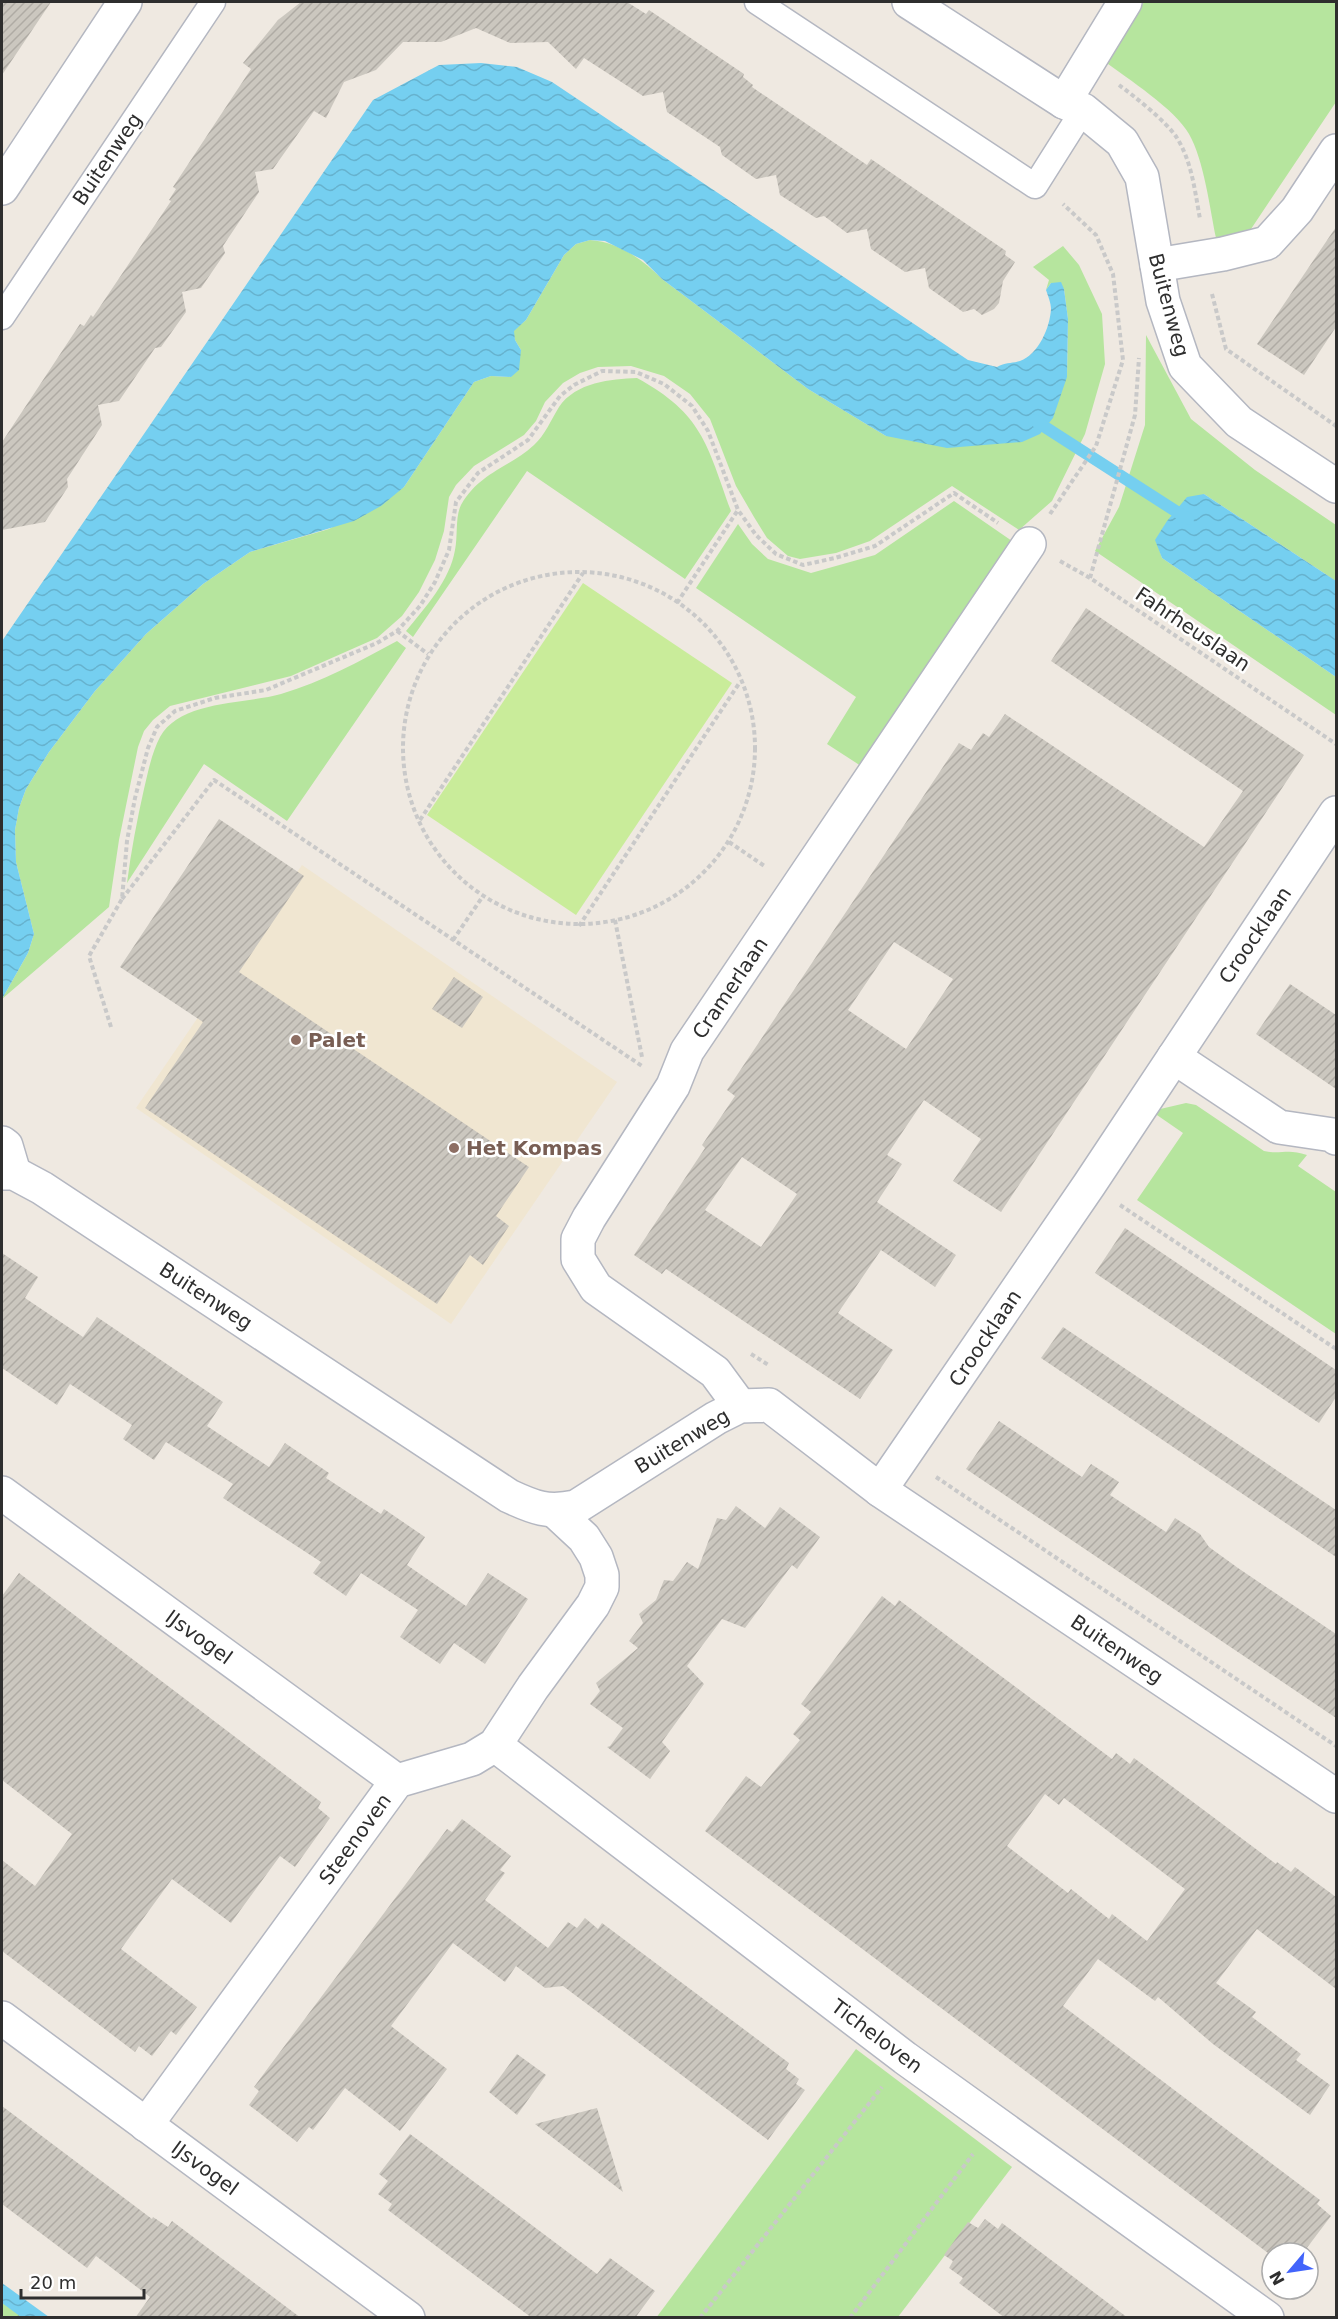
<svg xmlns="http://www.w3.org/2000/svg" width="1338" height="2319" font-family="'DejaVu Sans',sans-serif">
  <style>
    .education { fill: #f0e6d1 }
    .grass { fill: #b6e59e }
    .park { fill: url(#park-crowns) }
    .pitch { fill: #c9ec9a }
    .water { fill: url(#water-waves) }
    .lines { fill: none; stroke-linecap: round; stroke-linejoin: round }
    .stream { stroke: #75cff0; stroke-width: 12 }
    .building { fill: url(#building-hatch); fill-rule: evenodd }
    .service-casing { stroke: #b4b7c1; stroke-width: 27 }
    .minor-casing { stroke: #b4b7c1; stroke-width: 36 }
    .path { stroke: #c9c9c9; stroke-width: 4; stroke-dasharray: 4.5 3; stroke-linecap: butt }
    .service { stroke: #fff; stroke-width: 24 }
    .minor { stroke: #fff; stroke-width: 33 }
    .education-dot { fill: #8d6e63; stroke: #fff; stroke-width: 2 }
    .labels { text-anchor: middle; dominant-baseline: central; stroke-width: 5; stroke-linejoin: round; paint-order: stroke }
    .street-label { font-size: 20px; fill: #2e2e2e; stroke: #fff }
    .education-label { font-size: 20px; font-weight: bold; fill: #785e54; stroke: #fff; text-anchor: start }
  </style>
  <defs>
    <pattern id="park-crowns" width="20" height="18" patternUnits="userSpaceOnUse" patternTransform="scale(1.5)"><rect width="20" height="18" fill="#b6e59e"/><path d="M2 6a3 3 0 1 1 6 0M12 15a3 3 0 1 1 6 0" fill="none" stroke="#9dc588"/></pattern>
    <pattern id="water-waves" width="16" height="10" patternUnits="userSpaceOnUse" patternTransform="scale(1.5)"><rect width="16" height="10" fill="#75cff0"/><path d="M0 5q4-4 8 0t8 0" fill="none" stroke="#66b2ce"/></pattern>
    <pattern id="building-hatch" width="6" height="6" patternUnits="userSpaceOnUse" patternTransform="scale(1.5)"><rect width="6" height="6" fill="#cbc7bf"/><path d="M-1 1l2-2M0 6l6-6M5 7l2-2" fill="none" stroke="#afaba4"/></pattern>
  </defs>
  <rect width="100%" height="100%" fill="#efe9e1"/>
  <!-- education -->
  <polygon class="education" points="302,865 617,1082 451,1324 136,1108"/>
  <!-- grass -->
  <g class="grass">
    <path d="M1144,2h192v100l-85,127 -35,9c-6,-29 -12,-78 -27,-104 -14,-25 -61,-55 -85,-73z"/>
    <path d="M590,240c29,2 52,19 72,39l146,110 78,47 181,-59 1,-58 -4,-30 -13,-6 -5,7 3,-10 -16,-13 30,-21 16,19 23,49 3,50 -20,70 -33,67 -33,29 -67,-44 -82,55 -34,12 -36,6 -12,-3 -21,-18 -13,-21 -18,-31 -26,-67 -20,-25 -26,-18 -33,-10 -33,1 -18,6 -17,10 -18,19 -9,19 -12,14 -50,31 -18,19 -7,12 -5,34 -9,29 -16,32 -17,24 -25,22 -86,38 -121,30 -17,14 -9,11 -6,16 -19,93 -10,67 -107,92 26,-46 6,-19 -18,-72 -1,-32 4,-22 7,-19 23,-37 46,-61 51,-57 57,-50 47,-32 79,-23 75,-42 70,-105 17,-6 20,1 10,-27 -6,-10 -2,-9 13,-11 38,-65 12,-11z"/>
    <polygon points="1146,335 1191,419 1255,470 1336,525 1336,581 1204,494 1156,540 1162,558 1336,677 1336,715 1095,551 1119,507 1145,425"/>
    <path d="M637,378c66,36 70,67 94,133l-46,68 -158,-108 -114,166 -7,-6c19,-23 44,-51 49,-81 3,-14 0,-33 6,-45 19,-33 48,-37 73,-60 11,-10 17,-25 25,-38 17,-25 52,-28 78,-29z"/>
    <polygon points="954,501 1012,541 861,766 827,744 856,697 696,588 738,524 752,544 768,559 811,573 875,555"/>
    <path d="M397,641l9,7 -119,173 -83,-57 -77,119c4,-32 10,-63 17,-94 4,-17 8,-37 16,-52 20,-37 86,-33 121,-43 41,-12 79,-33 116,-53z"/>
    <path d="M1186,1103l10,2 68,46c17,4 23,-3 43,4l-9,11 38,26v142l-199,-134 46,-67 -29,-20 2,-3z"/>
    <polygon points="856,2049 1012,2167 898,2317 656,2318"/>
  </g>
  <!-- park -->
  <polygon class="park" points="2,2294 34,2317 2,2317"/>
  <!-- pitch -->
  <polygon class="pitch" points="583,583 732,683 576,915 427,815"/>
  <!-- water -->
  <g class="water">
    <path d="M481,63l36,4 35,15 416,278 29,7c9,-5 14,-3 23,-6 19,-7 30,-34 31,-52 0,-6 -3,-13 -5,-19l5,-7 10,-1 3,7 4,30 -1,58 -14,41 -13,16 -18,8 -75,6 -61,-12 -78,-47 -146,-110 -19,-19 -38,-19 -15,-1 -14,4 -12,11 -38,65 -12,11 1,9 6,10 -2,20 -8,7 -20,-1 -17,6 -70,105 -23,19 -27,15 -104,31 -47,32 -57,50 -51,57 -46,61 -23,37 -7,19 -4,22 1,32 18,72 -6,19 -26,46v-358l371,-541 66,-35z"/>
    <polygon points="1204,494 1336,581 1336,677 1162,558 1155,540 1167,521 1187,497"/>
    <polygon points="2,2283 49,2317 21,2317 2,2303"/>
  </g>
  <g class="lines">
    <!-- stream -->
    <polyline class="stream" points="1034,420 1188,519"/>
  </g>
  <!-- building -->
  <g class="building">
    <polygon points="2,2 51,2 2,75"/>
    <polygon points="301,2 627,2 646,14 649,10 744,74 743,77 753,85 752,87 839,146 867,165 871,159 1006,251 1005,255 1015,262 1003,281 999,303 994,309 982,315 974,309 963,312 929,288 925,268 905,272 871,249 867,229 847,233 824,216 816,218 780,195 776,175 756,179 722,155 720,147 667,112 663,92 643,96 584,58 576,69 548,42 510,43 476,28 441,42 403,42 376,70 344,82 326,118 314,111 273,169 255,172 259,192 223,246 225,253 201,288 182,292 186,312 161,347 155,348 119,401 98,405 102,425 67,479 68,487 45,522 2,530 2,442 80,324 84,326 91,315 93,317 171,201 169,200 176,189 173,187 251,69 243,63 278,20"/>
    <polygon points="1336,227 1336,327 1304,375 1257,344"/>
    <path d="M1086,608l218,147 -303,457 -48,-31 28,-42 -57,-39 -37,55 15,9 -25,38 79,53 -21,32 -54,-37 -43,63 55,37 -33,49 -194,-130 -4,5 -28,-19 71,-107 -3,-3 33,-49 -8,-6 232,-347 12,7 12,-17 6,4 16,-23 199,133 39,-56 -192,-130zM894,942l59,37 -47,70 -58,-39zM742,1157l55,37 -36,53 -56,-37z"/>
    <polygon points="219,819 304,876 239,972 529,1167 496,1216 509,1226 483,1265 470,1255 437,1304 145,1108 203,1022 120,967"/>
    <polygon points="454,977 483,997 462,1028 432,1009"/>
    <polygon points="1290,984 1336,1015 1336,1089 1256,1034"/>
    <polygon points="1125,1228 1336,1370 1336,1397 1319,1423 1095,1273"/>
    <polygon points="2,1253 38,1277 25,1298 83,1337 97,1317 223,1402 207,1426 269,1467 285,1443 329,1473 326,1478 381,1514 384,1509 425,1537 407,1565 466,1606 488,1573 528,1599 485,1664 454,1643 440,1664 400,1637 418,1610 361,1573 346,1596 313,1573 321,1562 223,1498 233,1484 166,1442 154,1460 123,1439 132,1425 70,1384 57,1405 2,1368"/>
    <polygon points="1063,1327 1336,1510 1336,1557 1041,1358"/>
    <polygon points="999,1421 1082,1477 1091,1464 1119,1482 1110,1495 1166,1532 1175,1518 1200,1534 1209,1547 1238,1568 1336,1634 1336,1718 966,1469"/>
    <polygon points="736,1506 765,1528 780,1507 820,1537 797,1569 792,1565 745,1628 722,1619 687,1666 704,1684 662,1742 670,1751 650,1779 607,1747 610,1746 623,1728 590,1704 600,1691 596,1683 638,1648 629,1641 643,1623 639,1614 656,1600 664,1580 673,1581 687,1562 698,1569 717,1518 726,1520"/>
    <polygon points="19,1573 321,1802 318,1808 330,1818 295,1867 280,1856 231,1923 172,1879 121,1949 197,2007 176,2035 171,2031 152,2056 139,2046 135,2052 2,1951 2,1860 35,1886 72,1834 2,1780 2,1596"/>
    <path d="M882,1596l13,10 4,-6 213,159 4,-6 14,11 4,-6 142,106 1,-2 14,10 4,-5 41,30v92l-79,-60 -41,54 40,29 -4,5 49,37 -5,6 34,25 -20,30 -97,-71 -55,-47 -3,4 -57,-42 -35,47 257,194 -3,4 14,12 -28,37h-31v3l-567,-425 41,-55 15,11 39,-47 -7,-6 18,-22 -10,-8zM1045,1794l14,11 5,-7 121,91 -38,52 -35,-27 -3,5 -38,-30 -3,4 -61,-47z"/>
    <polygon points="462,1819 511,1856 500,1870 505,1873 485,1900 548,1948 568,1922 577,1928 585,1918 598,1929 602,1923 789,2063 786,2069 799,2079 796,2084 805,2090 768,2140 563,1986 545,1988 516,1966 505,1982 453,1943 391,2026 447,2069 400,2131 345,2088 313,2130 309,2127 297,2142 249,2105 259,2091 254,2087 271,2064 447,1829 452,1832"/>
    <polygon points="517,2054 546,2075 517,2115 489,2092"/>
    <polygon points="2,2106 152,2219 153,2217 168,2227 172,2221 301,2318 135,2318 150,2297 96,2256 87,2268 2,2204"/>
    <polygon points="597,2108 623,2192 535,2124"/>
    <polygon points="410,2134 597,2274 610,2258 655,2291 635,2318 532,2318 388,2210 392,2204 378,2194 388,2181 379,2174"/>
    <polygon points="985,2219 998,2229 1002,2223 1128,2318 1005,2318 959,2283 963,2278 949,2268 953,2261 944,2255 968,2222 978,2228"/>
  </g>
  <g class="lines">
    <defs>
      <g id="service">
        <polyline points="757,2 1035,186 1083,110"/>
        <polyline points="2,317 213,2"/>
      </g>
      <g id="minor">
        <polyline points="909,2 1064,102 1083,110 1122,142 1142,177 1163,301 1185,366 1239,422 1336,486"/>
        <polyline points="1064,102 1125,2"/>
        <polyline points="2,188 125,2"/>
        <polyline points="1157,265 1223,254 1267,243 1297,210 1336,151"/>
        <polyline points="1174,1057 1279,1127 1333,1135 1336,1138"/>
        <polyline points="2,1143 6,1146 14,1173"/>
        <path d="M2,1173h12l28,15 467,308c26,12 38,17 67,11l140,-89 24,-12 29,-1 111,85 456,306"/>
        <polyline points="740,1406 715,1372 596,1288 578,1259 578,1239 589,1218 673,1086 687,1051 1029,544"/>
        <polyline points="880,1490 1089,1185 1336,813"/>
        <polyline points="2,1493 397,1781"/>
        <polyline points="495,1745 905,2058 1267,2318"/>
        <polyline points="2,2018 408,2318"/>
        <polyline points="146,2125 397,1781 472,1759 495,1745 533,1687 593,1605 602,1587 602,1575 596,1557 584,1538 555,1511"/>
      </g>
    </defs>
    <!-- service casing -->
    <use href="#service" class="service-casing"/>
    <!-- minor casing -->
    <use href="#minor" class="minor-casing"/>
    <!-- path -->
    <g class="path">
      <path d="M1119,85c15,11 48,37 58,53 15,24 18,54 23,81"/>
      <polyline points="1212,294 1226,349 1336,426"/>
      <polyline points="1050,514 1096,446 1123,360 1113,274 1096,235 1063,204"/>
      <polyline points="1060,561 1090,578 1336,744"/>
      <circle cx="579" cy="748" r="176"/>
      <polyline points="1090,578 1135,415 1139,358"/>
      <polyline points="677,603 738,510"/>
      <polyline points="397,631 428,654"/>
      <polyline points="420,820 583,573"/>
      <polyline points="729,842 766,867"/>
      <polyline points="122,899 214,780 642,1066"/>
      <polyline points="615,920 642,1057"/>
      <polyline points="579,926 740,682"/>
      <polyline points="453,940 483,896"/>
      <polyline points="111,1027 89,956 122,899 127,841 135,798 148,748 157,727 175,711 215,698 266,690 377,643 397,631 420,606 435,582 449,550 456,502 478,473 528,440 560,396 574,385 602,371 636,372 664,384 692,406 708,431 738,510 756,535 776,554 803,565 835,558 875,546 954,493 998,523"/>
      <polyline points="1120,1205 1336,1349"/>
      <polyline points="751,1354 770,1366"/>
      <polyline points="936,1477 1336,1746"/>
      <polyline points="700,2318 882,2087"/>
      <polyline points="850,2318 973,2154"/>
    </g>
    <!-- service -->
    <use href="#service" class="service"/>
    <!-- minor -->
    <use href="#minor" class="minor"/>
  </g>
  <!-- markers -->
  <g class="education-dot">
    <circle cx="296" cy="1040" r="6"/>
    <circle cx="454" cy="1148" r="6"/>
  </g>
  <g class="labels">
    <!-- street labels -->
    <g class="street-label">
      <text transform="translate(107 159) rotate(-56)">Buitenweg</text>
      <text transform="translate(1169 305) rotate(75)">Buitenweg</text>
      <text transform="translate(1193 629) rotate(34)">Fahrheuslaan</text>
      <text transform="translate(1255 935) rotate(-56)">Croocklaan</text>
      <text transform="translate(730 988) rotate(-56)">Cramerlaan</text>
      <text transform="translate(206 1296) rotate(33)">Buitenweg</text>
      <text transform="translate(985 1338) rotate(-56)">Croocklaan</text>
      <text transform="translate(682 1441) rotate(-31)">Buitenweg</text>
      <text transform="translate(199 1637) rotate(36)">IJsvogel</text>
      <text transform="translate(1117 1649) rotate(34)">Buitenweg</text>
      <text transform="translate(355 1839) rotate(-54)">Steenoven</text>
      <text transform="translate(877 2036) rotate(37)">Ticheloven</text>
      <text transform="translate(205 2168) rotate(36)">IJsvogel</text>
    </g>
    <!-- education labels -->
    <g class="education-label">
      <text x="308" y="1040">Palet</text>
      <text x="466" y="1148">Het Kompas</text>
    </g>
  </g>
  <!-- border -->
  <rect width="1338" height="2319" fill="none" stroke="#2e2e2e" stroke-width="6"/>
  <!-- north arrow -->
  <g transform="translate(1290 2271) rotate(241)"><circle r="28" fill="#ffffff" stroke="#ababab" stroke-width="1.5"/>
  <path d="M0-4.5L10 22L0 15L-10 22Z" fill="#4264fb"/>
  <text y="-9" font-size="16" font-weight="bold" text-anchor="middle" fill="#2e2e2e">N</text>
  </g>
  <!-- scale -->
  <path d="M21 2289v9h123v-9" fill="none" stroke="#2e2e2e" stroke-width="3"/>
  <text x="30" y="2289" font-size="18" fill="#2e2e2e" stroke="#ffffff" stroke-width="4.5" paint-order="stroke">20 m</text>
</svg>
